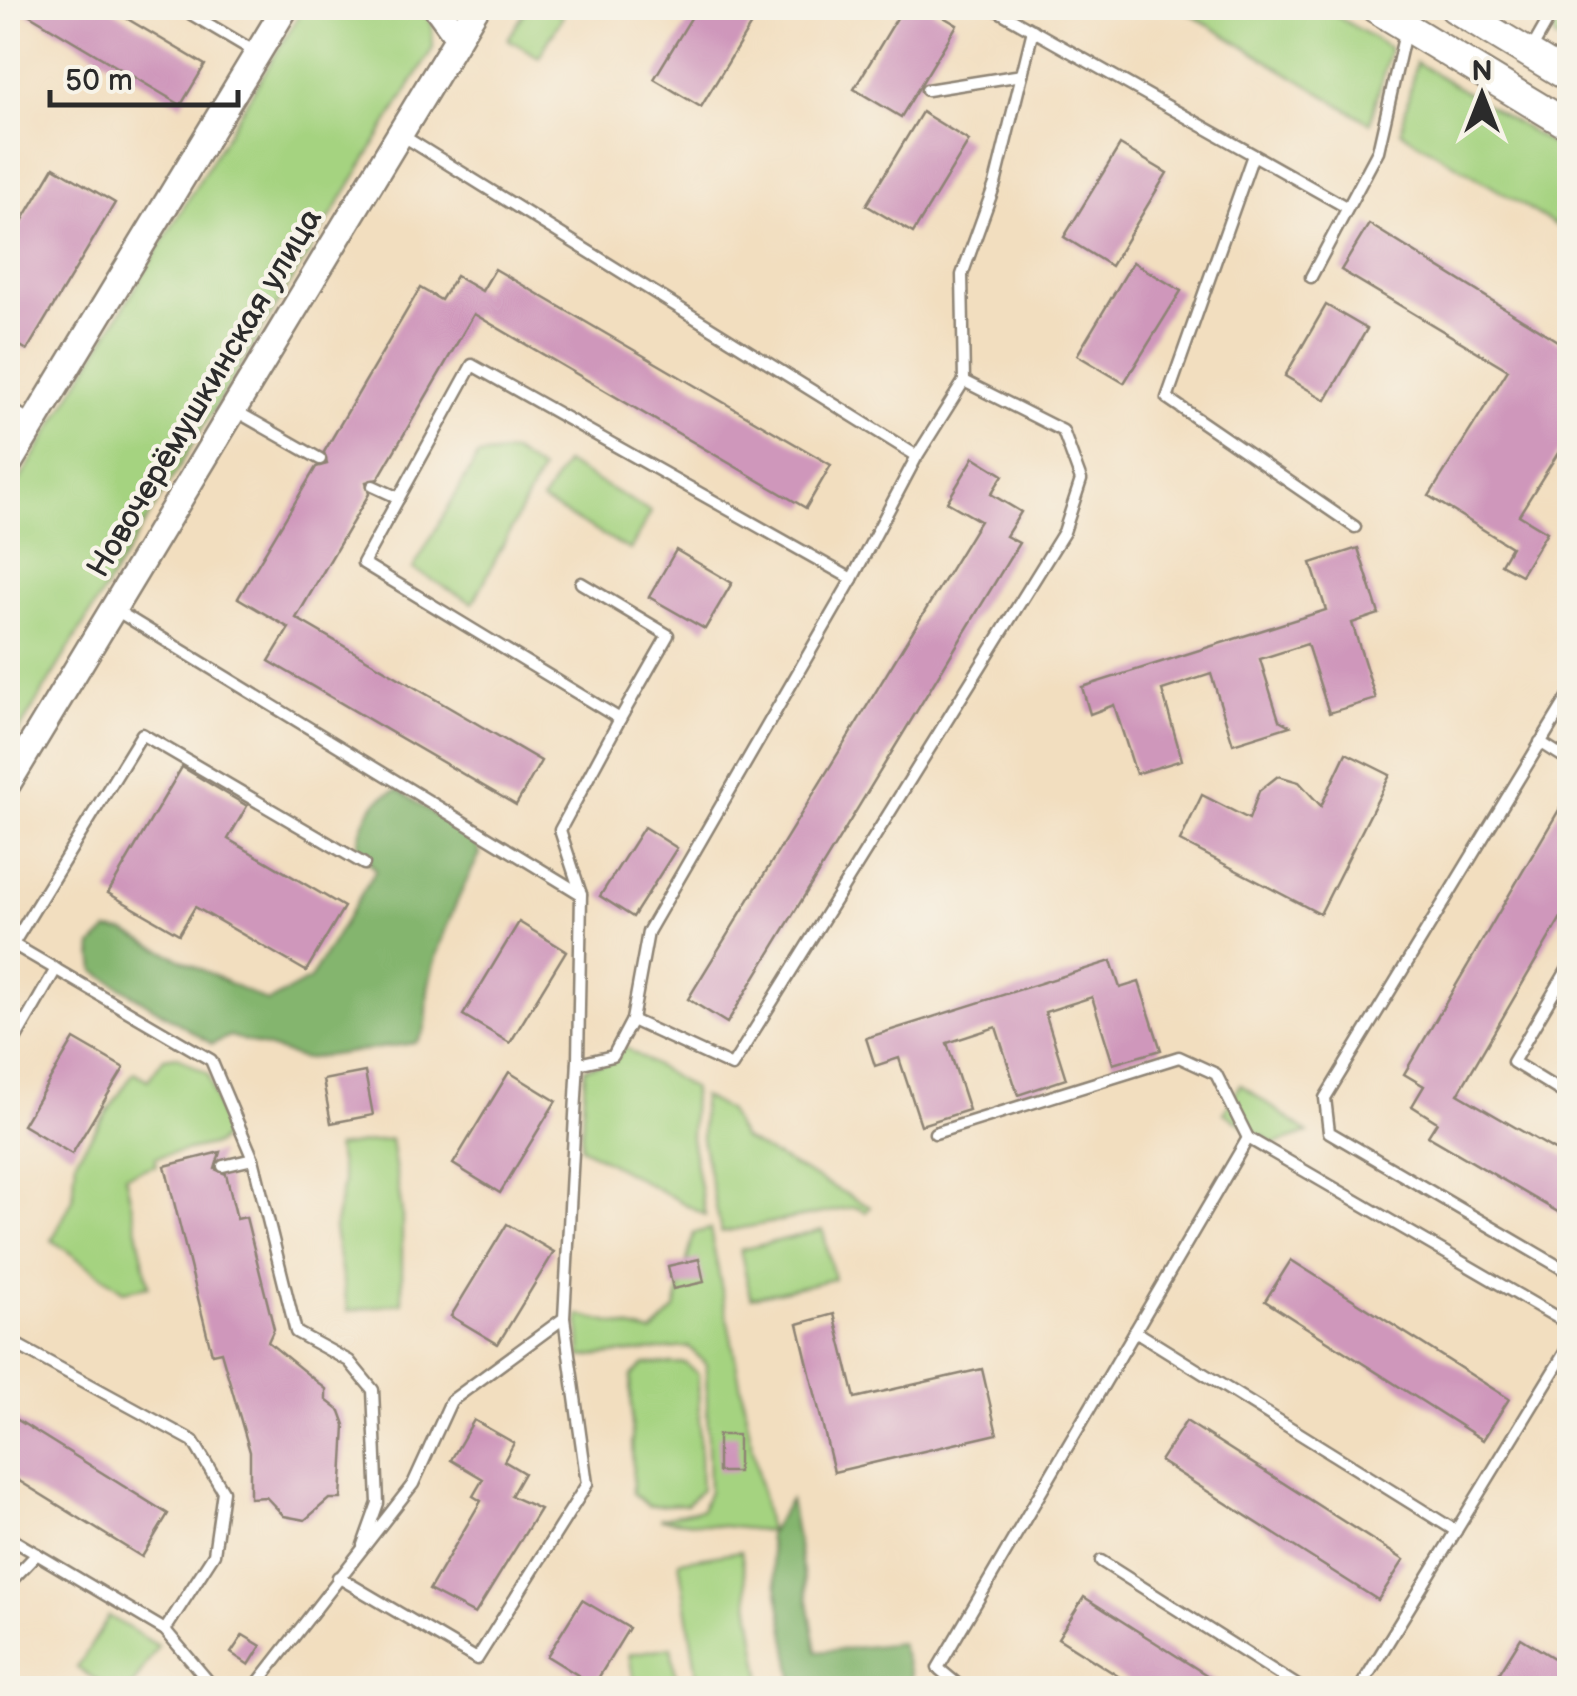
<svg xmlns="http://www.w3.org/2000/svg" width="1577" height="1696" font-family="'Balsamiq Sans',sans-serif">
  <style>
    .green { fill: #a5d380; stroke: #687f56; stroke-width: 2.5 }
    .forest { fill: #84b56e; stroke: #58704c; stroke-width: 2.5 }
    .building { fill: #cf97bb }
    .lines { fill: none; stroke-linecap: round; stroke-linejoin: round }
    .service-casing { stroke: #8e8475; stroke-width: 15 }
    .tertiary-casing { stroke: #8e8475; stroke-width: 30 }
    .secondary-casing { stroke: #8e8475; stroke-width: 32 }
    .service { stroke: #fff; stroke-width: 10 }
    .tertiary { stroke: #fff; stroke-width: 25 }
    .secondary { stroke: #fff; stroke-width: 28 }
    .labels { text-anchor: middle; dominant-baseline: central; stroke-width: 9; stroke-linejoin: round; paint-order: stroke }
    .street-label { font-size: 32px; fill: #2b2b2b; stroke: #f7f3e8 }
  </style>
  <rect width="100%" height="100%" fill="#f7f3e8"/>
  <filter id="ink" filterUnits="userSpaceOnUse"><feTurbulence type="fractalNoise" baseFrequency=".01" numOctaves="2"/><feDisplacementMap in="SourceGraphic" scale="20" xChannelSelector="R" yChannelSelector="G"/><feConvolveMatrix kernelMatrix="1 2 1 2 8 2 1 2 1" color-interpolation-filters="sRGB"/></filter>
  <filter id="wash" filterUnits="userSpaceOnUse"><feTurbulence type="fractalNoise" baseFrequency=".0048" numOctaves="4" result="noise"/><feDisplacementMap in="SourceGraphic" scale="40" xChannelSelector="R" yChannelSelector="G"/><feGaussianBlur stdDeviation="2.25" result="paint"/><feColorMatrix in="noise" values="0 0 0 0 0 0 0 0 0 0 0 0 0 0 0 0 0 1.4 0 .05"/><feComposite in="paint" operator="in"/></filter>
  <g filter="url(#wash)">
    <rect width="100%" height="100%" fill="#f2debf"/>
    <!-- green -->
    <g class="green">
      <polygon points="303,8 420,8 432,24 433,48 8,749 8,500"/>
      <polygon points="527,8 548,8 563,16 539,57 508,39"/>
      <polygon points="1180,8 1323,8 1390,48 1370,123"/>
      <polygon points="1566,8 1569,8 1569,47 1555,38 1553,28"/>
      <polygon points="1416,62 1569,155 1569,233 1401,132"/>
      <polygon points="513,452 541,471 473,603 413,569 478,456"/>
      <polygon points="565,463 651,512 630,550 542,501"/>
      <polygon points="623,1046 693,1089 691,1138 705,1215 581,1147 585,1068 615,1061"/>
      <polygon points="176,1056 208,1074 226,1135 216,1144 156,1157 156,1165 125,1175 149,1286 123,1291 52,1240 73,1199 76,1159 134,1072 148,1080 164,1058"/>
      <polygon points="1240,1084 1308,1133 1275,1144 1224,1113"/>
      <polygon points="702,1096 728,1111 742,1138 870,1207 866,1212 855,1207 721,1232 702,1139"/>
      <polygon points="391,1139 402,1213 402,1303 348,1311 334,1230 343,1182 336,1147"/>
      <polygon points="710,1229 769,1531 659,1519 702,1509 709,1491 706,1364 689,1347 581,1357 579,1315 652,1333 675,1309 694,1233"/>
      <polygon points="823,1230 834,1279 751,1298 740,1250"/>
      <polygon points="685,1363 698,1374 701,1490 687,1504 648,1506 633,1493 631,1376 644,1364"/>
      <polygon points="741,1551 763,1688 699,1688 679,1561"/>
      <polygon points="109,1616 158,1646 131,1688 110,1688 77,1668"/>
      <polygon points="671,1647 678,1688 635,1688 629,1654"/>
    </g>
    <!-- forest -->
    <g class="forest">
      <path d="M398,790l78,53 4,11c-22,43 -41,84 -51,130 -5,21 4,44 -14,59l-111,16 -74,-23 -18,8 -117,-73 -3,-25 16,-16 17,2 143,70 42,-23 66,-109 -19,-21c4,-25 13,-51 41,-59z"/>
      <polygon points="790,1500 817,1652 900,1643 911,1675 908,1688 795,1688 768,1535"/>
    </g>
    <g id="blocks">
      <!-- building -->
      <g class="building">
        <polygon points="18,8 109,8 205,65 181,105"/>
        <polygon points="697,8 745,8 757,15 701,107 654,79"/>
        <polygon points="903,8 928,8 957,25 901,117 854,89"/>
        <polygon points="922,112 969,141 913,233 866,205"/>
        <polygon points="1120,145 1167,173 1111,266 1064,237"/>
        <polygon points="54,167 115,203 27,350 8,338 8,245"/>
        <polygon points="1369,224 1570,349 1570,434 1519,515 1547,532 1521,575 1501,564 1511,547 1429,496 1508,370 1341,270"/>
        <polygon points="1133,262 1181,291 1124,383 1077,355"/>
        <polygon points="495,269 831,465 806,508 474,314 378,479 366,482 369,494 296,618 541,761 516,805 269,661 289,628 238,598 316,467 327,464 324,452 420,288 441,300 456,276 482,291"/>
        <polygon points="1326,305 1367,329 1326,400 1285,376"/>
        <polygon points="974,457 1003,475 991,494 1021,512 1006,536 1019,543 727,1023 688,999 980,521 947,502"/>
        <polygon points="1358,548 1379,614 1352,623 1376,699 1329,713 1307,644 1260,659 1279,720 1290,726 1233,744 1211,674 1162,690 1182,760 1136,774 1114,705 1090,714 1082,687 1326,610 1311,563"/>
        <polygon points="676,550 732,583 705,629 649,597"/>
        <polygon points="1346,753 1390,775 1320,914 1180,841 1202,795 1249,819 1259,791 1278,776 1299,782 1321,806"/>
        <polygon points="182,767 247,806 228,839 344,907 306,971 195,907 179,934 108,893"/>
        <polygon points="1570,791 1570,902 1458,1094 1570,1159 1570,1219 1428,1136 1437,1122 1412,1106 1424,1086 1404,1074"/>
        <polygon points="644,827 677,848 633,917 600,896"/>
        <polygon points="519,922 566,951 510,1043 463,1015"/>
        <polygon points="1111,961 1120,988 1139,982 1161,1050 1113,1064 1092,997 1045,1012 1066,1079 1018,1095 996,1027 947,1043 969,1110 921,1125 899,1058 875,1066 866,1038"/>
        <polygon points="74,1039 124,1068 72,1154 23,1125"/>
        <polygon points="365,1072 373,1115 331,1123 323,1080"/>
        <polygon points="509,1072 556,1101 500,1193 453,1164"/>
        <polygon points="220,1152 215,1169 226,1174 237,1219 246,1217 274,1329 268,1342 326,1389 326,1400 340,1411 345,1425 341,1499 329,1499 305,1520 284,1516 266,1497 250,1498 250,1452 221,1352 212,1354 165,1166"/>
        <polygon points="507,1224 554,1252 498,1344 451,1316"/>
        <polygon points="699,1259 704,1282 673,1289 668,1266"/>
        <polygon points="1291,1260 1509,1399 1483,1440 1265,1301"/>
        <polygon points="834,1314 855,1398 982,1369 997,1434 834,1472 798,1324"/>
        <polygon points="8,1414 168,1514 142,1557 8,1474"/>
        <polygon points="474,1420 514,1443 504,1461 524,1473 511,1496 540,1509 475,1614 429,1590 481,1501 473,1496 483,1479 451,1460"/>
        <polygon points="1186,1421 1404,1560 1378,1600 1160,1461"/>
        <rect x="718" y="1435" width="20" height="37"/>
        <polygon points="1084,1597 1227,1688 1137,1688 1058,1638"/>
        <polygon points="582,1600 629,1628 594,1685 547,1656"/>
        <polygon points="243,1635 261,1646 249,1665 231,1653"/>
        <polygon points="1521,1638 1570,1668 1570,1688 1490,1688"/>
      </g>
    </g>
  </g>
  <g filter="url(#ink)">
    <use href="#blocks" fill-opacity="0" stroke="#8e8475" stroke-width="2.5"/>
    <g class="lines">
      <defs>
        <g id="service">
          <polyline points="181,8 257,53"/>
          <polyline points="993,8 1346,207"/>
          <polyline points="1531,50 1555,8"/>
          <polyline points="927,90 1022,75"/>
          <polyline points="400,134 917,456"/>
          <polyline points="1253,155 1167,398 1355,527"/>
          <polyline points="1311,277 1378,151 1406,28"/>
          <polyline points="8,407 32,422"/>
          <polyline points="234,410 320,459"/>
          <polyline points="373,486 399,498"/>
          <polyline points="581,583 668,635 620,719"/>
          <polyline points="114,609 581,894"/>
          <polyline points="1570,694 1325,1098 1329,1132 1570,1273"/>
          <polyline points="1540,742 1570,761"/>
          <polyline points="11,943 211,1060 253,1159"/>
          <polyline points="13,944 142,734 364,864"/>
          <polyline points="1570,965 1513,1062 1570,1097"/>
          <polyline points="632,1020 732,1066 1064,532 1081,480 1063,431 964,381"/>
          <polyline points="11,1047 56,969"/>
          <polyline points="578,1064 613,1056 632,1020 648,932 852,579 917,456 964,381 962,275 995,184 1033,30"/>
          <polyline points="935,1133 1179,1057 1216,1074 1248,1138"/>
          <polyline points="223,1166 253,1159 296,1332 349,1361 373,1390 378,1503 363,1545"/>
          <polyline points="1135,1331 1456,1531"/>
          <polyline points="8,1340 193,1441 223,1491 214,1554 165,1630"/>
          <polyline points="8,1537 165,1630 214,1688"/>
          <polyline points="1101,1561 1301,1688"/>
          <polyline points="338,1577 477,1659 587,1484 564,1318"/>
          <polyline points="8,1584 37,1554"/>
          <polyline points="254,1688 413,1484 451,1401 564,1318 578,1060 581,894 560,830 620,719 363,563 472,365 852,579"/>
          <polyline points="962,1688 938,1668 1248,1138 1570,1325"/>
          <polyline points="1360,1688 1570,1344"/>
        </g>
        <g id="tertiary">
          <polyline points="437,8 458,37"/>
          <polyline points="8,465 285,8"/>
          <polyline points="8,783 476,8"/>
        </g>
        <g id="secondary">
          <polyline points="1375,8 1570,126"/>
          <polyline points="1454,8 1570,78"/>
        </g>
      </defs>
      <!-- service casing -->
      <use href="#service" class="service-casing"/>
      <!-- tertiary casing -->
      <use href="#tertiary" class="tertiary-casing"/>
      <!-- secondary casing -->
      <use href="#secondary" class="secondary-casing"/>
      <!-- service -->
      <use href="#service" class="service"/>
      <!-- tertiary -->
      <use href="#tertiary" class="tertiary"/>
      <!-- secondary -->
      <use href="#secondary" class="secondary"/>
    </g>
  </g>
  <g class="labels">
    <!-- street labels -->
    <g class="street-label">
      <text transform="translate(205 393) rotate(-59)">Новочерёмушкинская улица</text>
    </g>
  </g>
  <!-- margin -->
  <rect width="1577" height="1696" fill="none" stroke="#f7f3e8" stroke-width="40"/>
  <!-- north arrow -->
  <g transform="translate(1482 95)" stroke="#f7f3e8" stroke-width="8" paint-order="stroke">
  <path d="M0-8L18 38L0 25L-18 38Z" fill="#2b2b2b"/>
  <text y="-15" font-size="28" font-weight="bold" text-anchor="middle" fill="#2b2b2b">N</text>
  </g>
  <!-- scale -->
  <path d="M50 90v15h188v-15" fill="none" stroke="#2b2b2b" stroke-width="5"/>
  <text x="65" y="90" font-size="30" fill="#2b2b2b" stroke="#f7f3e8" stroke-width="8" paint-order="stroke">50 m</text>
</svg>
